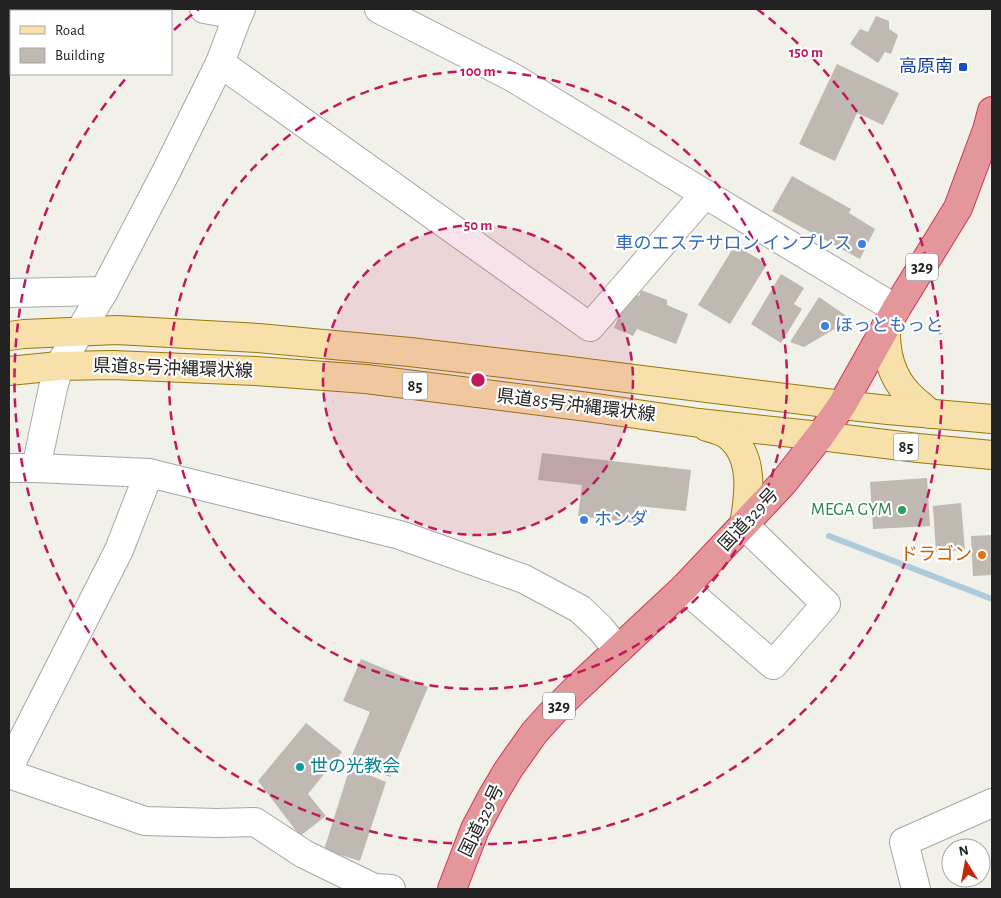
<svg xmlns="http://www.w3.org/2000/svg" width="1001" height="898" font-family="'Alegreya Sans','Noto Sans JP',sans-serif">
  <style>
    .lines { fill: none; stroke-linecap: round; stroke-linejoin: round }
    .stream { stroke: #adcbdc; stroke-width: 6 }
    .building { fill: #bfb9b2 }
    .minor-casing { stroke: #a6a6a6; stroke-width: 30 }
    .major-casing { stroke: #967a09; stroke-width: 30 }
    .highway-casing { stroke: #d23455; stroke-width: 30 }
    .minor { stroke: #fff; stroke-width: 28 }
    .major { stroke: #f7e0a9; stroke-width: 28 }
    .highway { stroke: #e3979b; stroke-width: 28 }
    .ring { fill: none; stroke: #c2185b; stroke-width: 2.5; stroke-dasharray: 9 6 }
    .transit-dot { fill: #1a4fb4; stroke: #fff; stroke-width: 2 }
    .shop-dot { fill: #3f7fe0; stroke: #fff; stroke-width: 2 }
    .leisure-dot { fill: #2e9e5b; stroke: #fff; stroke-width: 2 }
    .food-dot { fill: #e8710a; stroke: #fff; stroke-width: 2 }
    .culture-dot { fill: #0f9aa8; stroke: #fff; stroke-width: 2 }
    .labels { text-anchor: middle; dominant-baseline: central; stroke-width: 4.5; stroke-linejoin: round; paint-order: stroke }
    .shield { fill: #fff; stroke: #646464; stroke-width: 1 }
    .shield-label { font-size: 16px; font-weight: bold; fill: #222 }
    .transit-label { font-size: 18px; fill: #164399; stroke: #fff; text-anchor: end }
    .shop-label { font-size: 18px; fill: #366cbe; stroke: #fff; text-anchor: start }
    .street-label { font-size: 18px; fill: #222; stroke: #fff }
    .leisure-label { font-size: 18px; fill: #27864d; stroke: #fff; text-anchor: end }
    .food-label { font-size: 18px; fill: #c56008; stroke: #fff; text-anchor: end }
    .culture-label { font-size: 18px; fill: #0d838f; stroke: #fff; text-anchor: start }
    .centre { fill: #c2185b; stroke: #fff; stroke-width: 2.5 }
    .ring-label { font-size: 15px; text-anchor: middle; font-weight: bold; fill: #c2185b; stroke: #fff; stroke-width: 4.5; stroke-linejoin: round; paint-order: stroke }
  </style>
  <rect width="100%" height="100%" fill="#f1f0e9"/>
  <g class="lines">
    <!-- stream -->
    <polyline class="stream" points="829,536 992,599"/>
  </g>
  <!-- building -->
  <g class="building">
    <polygon points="876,16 889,21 889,29 898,35 891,54 885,52 878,63 850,44 860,29 868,32"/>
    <polygon points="837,64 899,93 883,125 857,113 835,161 799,144"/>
    <polygon points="792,176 851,209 849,213 875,229 860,259 772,211"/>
    <polygon points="735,245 767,264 730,324 698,305"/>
    <polygon points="781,274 804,288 794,304 802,309 781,343 751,324"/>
    <polygon points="641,290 667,300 667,305 688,314 676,344 637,329 633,336 614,328 629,292 639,296"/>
    <polygon points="819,297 845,315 848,321 804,347 790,342"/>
    <polygon points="542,453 691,470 686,511 638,506 636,523 578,516 582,485 538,480"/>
    <polygon points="927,478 930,526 873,529 870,482"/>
    <polygon points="961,503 965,550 936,552 933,506"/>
    <polygon points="992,535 992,575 973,576 971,536"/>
    <polygon points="361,659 428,687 390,777 350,760 370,712 343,701"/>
    <polygon points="306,723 342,752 308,794 326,816 300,836 258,781"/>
    <polygon points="350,767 386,782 360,861 324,850"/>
  </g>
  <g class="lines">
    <defs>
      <g id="minor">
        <polyline points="204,9 238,15"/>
        <polyline points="379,9 512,77 705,194 896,309"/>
        <polyline points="220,63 590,327 705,194"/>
        <polyline points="9,293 104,291"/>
        <polyline points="9,468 36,468 149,473 400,535 524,579 580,609 600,628 618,650"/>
        <polyline points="36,468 53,388 59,366 104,291 167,170 220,63 238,15 241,9"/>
        <polyline points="684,588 773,665 826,604 744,525"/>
        <polyline points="9,767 119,550 149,473"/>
        <polyline points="9,774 145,821 217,823 255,822 304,854 374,888 391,889"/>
        <polyline points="916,889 904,842 992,803"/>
      </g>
      <g id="major">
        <path d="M886,326c-1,25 5,51 23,69 7,7 14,12 21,19"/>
        <polyline points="9,336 24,334 117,330 258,338 410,352 562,370 842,405 888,410 992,419"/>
        <polyline points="9,371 59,366 113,365 256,371 366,379 588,407 699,423 820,436 918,448 992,455"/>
        <path d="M707,427c7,2 16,4 22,9 26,21 20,60 15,89"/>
      </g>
      <polyline id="highway" points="452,889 475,829 492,797 508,770 534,733 553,712 575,690 684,588 783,483 820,436 842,405 896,309 958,208 987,130 992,111"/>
    </defs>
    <!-- minor casing -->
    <use href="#minor" class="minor-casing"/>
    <!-- major casing -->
    <use href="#major" class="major-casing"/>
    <!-- highway casing -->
    <use href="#highway" class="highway-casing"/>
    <!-- minor -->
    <use href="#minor" class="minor"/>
    <!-- major -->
    <use href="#major" class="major"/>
    <!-- highway -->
    <use href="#highway" class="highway"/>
  </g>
  <!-- distance rings -->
  <circle cx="478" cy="380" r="155" fill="#c2185b" fill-opacity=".12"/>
  <g class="ring">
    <circle cx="478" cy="380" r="155"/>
    <circle cx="478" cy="380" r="309"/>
    <path d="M174 30A464 464 0 0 1 199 9M757 9A464 464 0 1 1 128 76"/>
  </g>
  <!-- markers -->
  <rect class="transit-dot" x="958" y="62" width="10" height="10" rx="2.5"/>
  <g class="shop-dot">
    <circle cx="862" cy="244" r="5"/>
    <circle cx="825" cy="326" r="5"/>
    <circle cx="584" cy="520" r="5"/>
  </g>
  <circle class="leisure-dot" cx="902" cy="510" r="5"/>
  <circle class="food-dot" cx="982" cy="555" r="5"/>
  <circle class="culture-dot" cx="300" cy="767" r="5"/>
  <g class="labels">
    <!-- shield labels -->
    <g class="shield">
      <rect x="906" y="253.5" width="32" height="27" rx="4"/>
      <rect x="402.5" y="372.5" width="25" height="27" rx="4"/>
      <rect x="893.5" y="433.5" width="25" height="27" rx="4"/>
      <rect x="543" y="692.5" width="32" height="27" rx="4"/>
    </g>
    <g class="shield-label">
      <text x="922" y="267">329</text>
      <text x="415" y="386">85</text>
      <text x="906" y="447">85</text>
      <text x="559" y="706">329</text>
    </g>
    <!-- transit labels -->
    <g class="transit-label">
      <text x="953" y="67">高原南</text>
    </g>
    <!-- shop labels -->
    <g class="shop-label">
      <text x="852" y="244" text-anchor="end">車のエステサロン インプレス</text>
      <text x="835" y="326">ほっともっと</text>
      <text x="594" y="520">ホンダ</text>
    </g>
    <!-- street labels -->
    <g class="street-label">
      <text transform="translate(173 369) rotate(2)">県道85号沖縄環状線</text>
      <text transform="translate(576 406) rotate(7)">県道85号沖縄環状線</text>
      <text transform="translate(749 520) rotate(-47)">国道329号</text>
      <text transform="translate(482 821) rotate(-64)">国道329号</text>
    </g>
    <!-- leisure labels -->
    <g class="leisure-label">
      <text x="892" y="510">MEGA GYM</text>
    </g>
    <!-- food labels -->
    <g class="food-label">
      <text x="972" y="555">ドラゴン</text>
    </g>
    <!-- culture labels -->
    <g class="culture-label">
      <text x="310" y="767">世の光教会</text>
    </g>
  </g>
  <circle cx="478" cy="380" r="8" class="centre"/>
  <g class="ring-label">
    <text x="806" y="57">150 m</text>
    <text x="478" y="76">100 m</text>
    <text x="478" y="230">50 m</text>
  </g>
  <!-- border -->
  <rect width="1001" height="898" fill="none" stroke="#222222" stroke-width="20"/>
  <!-- legend -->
  <rect x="10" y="10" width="162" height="65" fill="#ffffff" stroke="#a7a7a7"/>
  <rect x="20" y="26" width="25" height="8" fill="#f7e0a9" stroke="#a7a7a7"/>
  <text x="55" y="35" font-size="15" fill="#222222">Road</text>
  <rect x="20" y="48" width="25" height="15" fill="#bfb9b2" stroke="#a7a7a7"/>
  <text x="55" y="60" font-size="15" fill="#222222">Building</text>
  <!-- north arrow -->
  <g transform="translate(966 863) rotate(349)"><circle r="24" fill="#ffffff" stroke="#a7a7a7"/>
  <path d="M0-4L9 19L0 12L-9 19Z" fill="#c7250c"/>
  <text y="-8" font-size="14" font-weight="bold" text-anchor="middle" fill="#222222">N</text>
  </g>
</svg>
